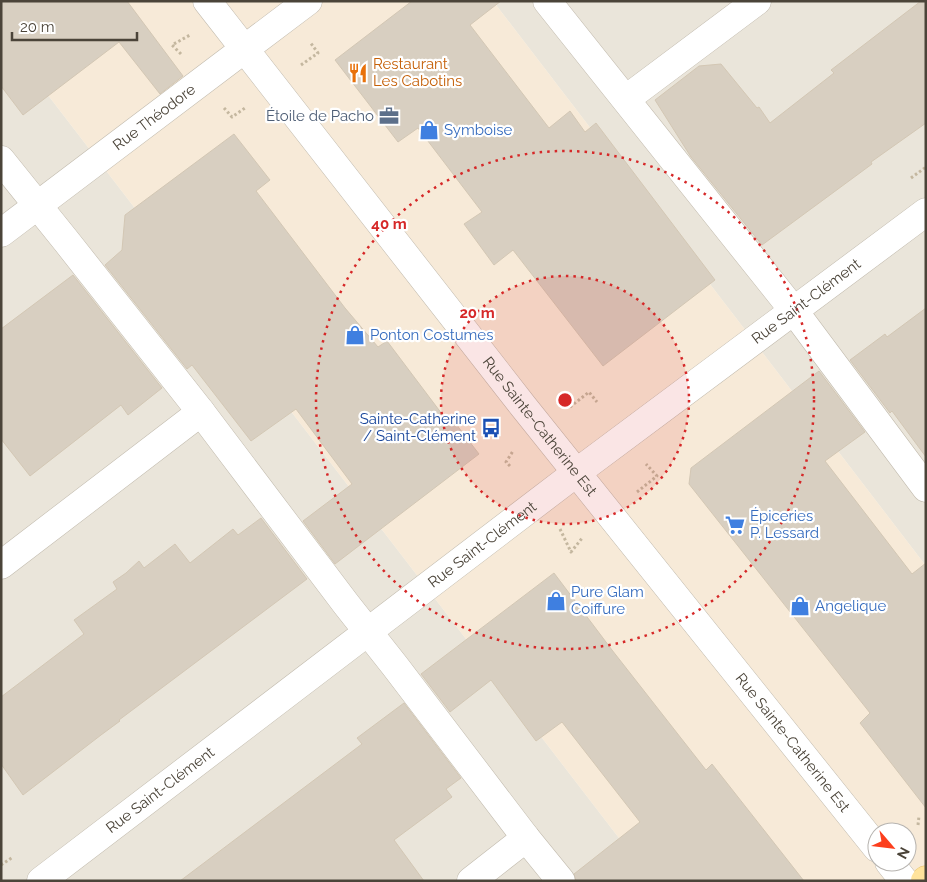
<svg xmlns="http://www.w3.org/2000/svg" width="927" height="882" font-family="Raleway,sans-serif">
  <style>
    .residential { fill: #eae5da }
    .commercial { fill: #f7ead8; fill-rule: evenodd }
    .building { fill: #d8cfc1; stroke: #d3c7b4 }
    .lines { fill: none; stroke-linecap: round; stroke-linejoin: round }
    .minor-casing { stroke: #c2bbae; stroke-width: 29 }
    .major-casing { stroke: #e6c16a; stroke-width: 29 }
    .path { stroke: #c4b79f; stroke-width: 3; stroke-dasharray: 2.5 2.5; stroke-linecap: butt }
    .minor { stroke: #fff; stroke-width: 28 }
    .major { stroke: #ffe39c; stroke-width: 28 }
    .ring { fill: none; stroke: #d62828; stroke-width: 2.5; stroke-dasharray: 2.5 5 }
    .labels { text-anchor: middle; dominant-baseline: central; stroke-width: 4.5; stroke-linejoin: round; paint-order: stroke }
    .food-label { font-size: 15px; fill: #c56008; stroke: #fff; text-anchor: start }
    .service-label { font-size: 15px; fill: #4e5e75; stroke: #fff; text-anchor: end }
    .street-label { font-size: 15px; fill: #4b4439; stroke: #fff }
    .shop-label { font-size: 15px; fill: #366cbe; stroke: #fff; text-anchor: start }
    .transit-label { font-size: 15px; fill: #164399; stroke: #fff; text-anchor: end }
    .centre { fill: #d62828; stroke: #fff; stroke-width: 2.5 }
    .ring-label { font-size: 15px; text-anchor: middle; font-weight: bold; fill: #d62828; stroke: #fff; stroke-width: 4.5; stroke-linejoin: round; paint-order: stroke }
  </style>
  <rect width="100%" height="100%" fill="#f6f3ec"/>
  <!-- residential -->
  <g class="residential">
    <polygon points="493,1 926,1 926,566"/>
    <polygon points="1,34 652,881 1,881"/>
  </g>
  <!-- commercial -->
  <path class="commercial" d="M1,1h492l433,565v314l-274,1 -651,-847zM877,832h30v30h-30z"/>
  <!-- building -->
  <g class="building">
    <polygon points="1,1 127,1 183,76 160,94 119,42 23,115 1,86"/>
    <polygon points="412,1 501,1 470,25 549,128 570,111 585,132 596,123 715,280 603,366 513,250 494,265 464,224 482,212 418,128 398,142 335,60"/>
    <polygon points="921,1 926,1 926,123 871,162 872,164 762,245 691,157 655,100 699,66 721,64 757,108 759,107 770,123 834,73 831,70"/>
    <polygon points="234,134 270,180 256,191 345,308 378,347 387,341 445,418 449,415 479,454 335,564 303,521 352,484 296,409 251,441 192,365 187,369 105,265 122,250 125,215"/>
    <polygon points="73,275 162,388 128,415 121,405 30,476 1,439 1,329"/>
    <polygon points="926,308 926,457 892,411 890,413 850,360 885,334 887,337"/>
    <polygon points="819,371 865,432 825,461 912,574 926,563 926,808 860,723 870,713 689,484 691,468"/>
    <polygon points="261,518 307,579 119,720 120,721 101,735 23,795 1,764 1,697 84,634 74,620 117,589 113,582 126,573 139,561 144,568 175,544 190,563 233,529 238,535"/>
    <polygon points="554,573 612,650 706,770 712,764 804,881 576,881 574,874 640,822 562,722 536,741 491,680 450,712 421,674"/>
    <polygon points="404,703 461,778 446,789 452,797 394,840 424,881 180,881 362,744 357,738"/>
  </g>
  <g class="lines">
    <defs>
      <g id="minor">
        <path id="s1" d="M207,1l316,405 354,442"/>
        <polyline points="547,1 794,311 926,488"/>
        <polyline points="626,99 757,1"/>
        <polyline points="1,160 67,242 201,412 346,604 395,666 526,838 561,881"/>
        <path id="s2" d="M1,233l307,-232"/>
        <polyline points="1,565 201,412"/>
        <polyline points="889,862 904,881"/>
        <path id="s3" d="M41,881l535,-408 350,-261"/>
        <polyline points="471,881 526,838"/>
      </g>
      <polyline id="major" points="925,881 926,880"/>
    </defs>
    <!-- minor casing -->
    <use href="#minor" class="minor-casing"/>
    <!-- major casing -->
    <use href="#major" class="major-casing"/>
    <!-- path -->
    <g class="path">
      <polyline points="181,54 172,45 190,35"/>
      <polyline points="301,65 318,53 310,42"/>
      <polyline points="224,108 232,117 245,108"/>
      <polyline points="911,178 926,167"/>
      <polyline points="570,407 589,392 597,402"/>
      <polyline points="510,466 506,462 513,451"/>
      <polyline points="637,492 657,476 646,464"/>
      <polyline points="560,529 571,552 583,537"/>
      <polyline points="918,825 919,816"/>
      <polyline points="1,865 13,857"/>
    </g>
    <!-- minor -->
    <use href="#minor" class="minor"/>
    <!-- major -->
    <use href="#major" class="major"/>
  </g>
  <!-- distance rings -->
  <circle cx="565" cy="400" r="124" fill="#d62828" fill-opacity=".12"/>
  <g class="ring">
    <circle cx="565" cy="400" r="124"/>
    <circle cx="565" cy="400" r="249"/>
  </g>
  <!-- icons -->
  <defs>
    <symbol id="restaurant-bare" viewBox="-9 -9 18 18"><path d="M-5-6h1v4h1v-4h1v4h1v-4h1v5L-1.5 .5V6h-2V.5L-5-1ZM5-6V6H3V1.5H1.5Q1.5-4 5-6Z" fill="#e8710a" stroke="#fff" stroke-width="2.5" paint-order="stroke"/></symbol>
    <symbol id="office-bare" viewBox="-9 -9 18 18"><path d="M-6-3h4V-5.5h4V-3h4V5H-6ZM-1-4.5V-3h2v-1.5ZM-6 0V1H6V0Z" fill="#5c6f8a" stroke="#fff" stroke-width="2.5" paint-order="stroke"/></symbol>
    <symbol id="shop-bare" viewBox="-9 -9 18 18"><path d="M-5-2.5h2.3a2.7 3.5 0 0 1 5.4 0H5L5.5 6h-11ZM-1.5-2.5h3a1.5 2.3 0 0 0-3 0Z" fill="#3f7fe0" stroke="#fff" stroke-width="2.5" paint-order="stroke"/></symbol>
    <symbol id="bus-bare" viewBox="-9 -9 18 18"><path d="M-5-6H5V4H4V6H2V4H-2V6H-4V4H-5ZM-3.5-4V0h7V-4ZM-3.5 1.2v1.5H-2V1.2ZM2 1.2v1.5H3.5V1.2Z" fill="#1a4fb4" stroke="#fff" stroke-width="2.5" paint-order="stroke"/></symbol>
    <symbol id="supermarket-bare" viewBox="-9 -9 18 18"><path d="M-6-5.5h2.5l.6 2H6L4.5 2H-2.5L-4.4-4H-6ZM-1.5 3.2a1.3 1.3 0 1 0 .1 0ZM3 3.2a1.3 1.3 0 1 0 .1 0Z" fill="#3f7fe0" stroke="#fff" stroke-width="2.5" paint-order="stroke"/></symbol>
  </defs>
  <g fill-rule="evenodd">
    <use href="#restaurant-bare" x="344" y="59" width="28" height="28"/>
    <use href="#office-bare" x="375" y="102" width="28" height="28"/>
    <use href="#shop-bare" x="415" y="116" width="28" height="28"/>
    <use href="#shop-bare" x="341" y="321" width="28" height="28"/>
    <use href="#bus-bare" x="477" y="414" width="28" height="28"/>
    <use href="#supermarket-bare" x="721" y="511" width="28" height="28"/>
    <use href="#shop-bare" x="542" y="587" width="28" height="28"/>
    <use href="#shop-bare" x="786" y="592" width="28" height="28"/>
  </g>
  <g class="labels">
    <!-- food labels -->
    <g class="food-label">
      <text x="373" y="64">Restaurant<tspan x="373" dy="17">Les Cabotins</tspan></text>
    </g>
    <!-- service labels -->
    <g class="service-label">
      <text x="374" y="116">Étoile de Pacho</text>
    </g>
    <!-- street labels -->
    <g class="street-label">
      <text stroke="none"><textPath href="#s2" startOffset="192">Rue Théodore</textPath></text>
      <text stroke="none"><textPath href="#s3" startOffset="960">Rue Saint-Clément</textPath></text>
      <text stroke="none"><textPath href="#s1" startOffset="540">Rue Sainte-Catherine Est</textPath></text>
      <text stroke="none"><textPath href="#s3" startOffset="555">Rue Saint-Clément</textPath></text>
      <text stroke="none"><textPath href="#s1" startOffset="945">Rue Sainte-Catherine Est</textPath></text>
      <text stroke="none"><textPath href="#s3" startOffset="150">Rue Saint-Clément</textPath></text>
    </g>
    <!-- shop labels -->
    <g class="shop-label">
      <text x="444" y="130">Symboise</text>
      <text x="370" y="335">Ponton Costumes</text>
      <text x="750" y="516">Épiceries<tspan x="750" dy="17">P. Lessard</tspan></text>
      <text x="571" y="592">Pure Glam<tspan x="571" dy="17">Coiffure</tspan></text>
      <text x="815" y="606">Angelique</text>
    </g>
    <!-- transit labels -->
    <g class="transit-label">
      <text x="476" y="419">Sainte-Catherine<tspan x="476" dy="17">/ Saint-Clément</tspan></text>
    </g>
  </g>
  <circle cx="565" cy="400" r="8" class="centre"/>
  <g class="ring-label">
    <text x="389" y="229">40 m</text>
    <text x="477" y="318">20 m</text>
  </g>
  <!-- border -->
  <rect width="927" height="882" fill="none" stroke="#4b4439" stroke-width="5"/>
  <!-- north arrow -->
  <g transform="translate(892 847) rotate(118)"><circle r="24" fill="#ffffff" stroke="#b7b4b0"/>
  <path d="M0-4L9 19L0 12L-9 19Z" fill="#fc3f1d"/>
  <text y="-8" font-size="14" font-weight="bold" text-anchor="middle" fill="#4b4439">N</text>
  </g>
  <!-- scale -->
  <path d="M12 32v8h125v-8" fill="none" stroke="#4b4439" stroke-width="2.5"/>
  <text x="20" y="32" font-size="15" fill="#4b4439" stroke="#ffffff" stroke-width="4" paint-order="stroke">20 m</text>
</svg>
